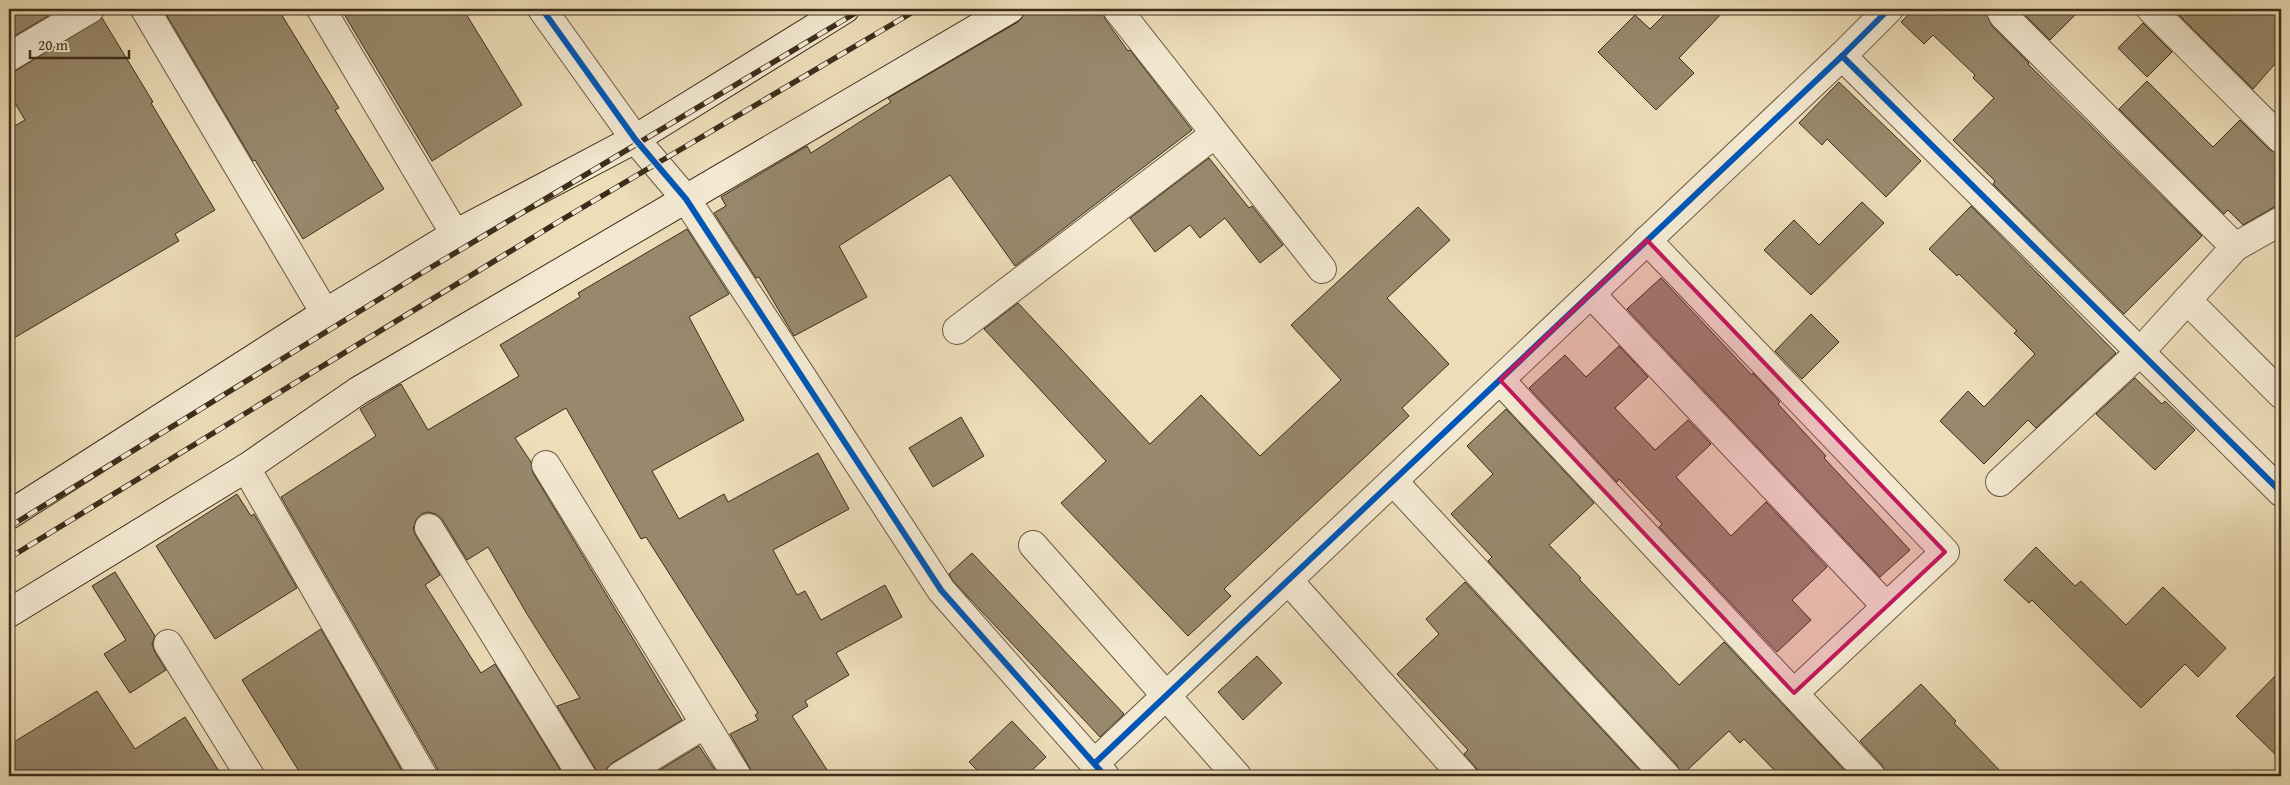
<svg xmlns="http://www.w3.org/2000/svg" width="2290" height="785" font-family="'Gentium Book Plus',serif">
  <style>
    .building { fill: #98896d; stroke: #3c2d1a }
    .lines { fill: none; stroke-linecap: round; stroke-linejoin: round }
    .street-casing { stroke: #685942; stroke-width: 30 }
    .secondary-casing { stroke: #3c2d1a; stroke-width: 30 }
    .street { stroke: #f3e9d2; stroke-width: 28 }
    .secondary { stroke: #f3e9d2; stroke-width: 28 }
    .rail-casing { stroke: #3c2d1a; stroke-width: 5.5 }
    .rail { stroke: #f3e9d2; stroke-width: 4; stroke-dasharray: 11; stroke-linecap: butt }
    .cycleway-casing { stroke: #f3e9d2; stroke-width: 9 }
    .cycleway { stroke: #0057b8; stroke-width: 6 }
    .marked { fill: #c2185b; fill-opacity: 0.2; stroke: #c2185b; stroke-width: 4; stroke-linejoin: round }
  </style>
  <rect width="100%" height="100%" fill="#edddb9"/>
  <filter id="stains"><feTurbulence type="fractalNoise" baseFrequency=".004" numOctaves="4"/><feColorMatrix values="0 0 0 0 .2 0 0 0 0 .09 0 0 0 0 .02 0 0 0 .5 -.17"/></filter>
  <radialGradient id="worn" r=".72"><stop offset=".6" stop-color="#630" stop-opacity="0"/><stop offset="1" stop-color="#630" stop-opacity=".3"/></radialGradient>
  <!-- building -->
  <g class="building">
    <polygon points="9,9 44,9 48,16 9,39"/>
    <polygon points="163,9 278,9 339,108 335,110 384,189 303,239 255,160 253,161"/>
    <polygon points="341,9 463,9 522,105 432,161"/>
    <polygon points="1028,9 1102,9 1105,19 1128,51 1130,50 1192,130 1015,266 950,175 839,246 867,297 794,336 759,277 756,278 714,213 726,206 721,197 807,146 811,153 891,102 888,98 1018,22"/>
    <polygon points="1670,9 1726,9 1679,58 1694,73 1656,110 1598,52 1635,15 1650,29"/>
    <polygon points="1906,9 1984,9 1992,26 2029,63 2028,64 2202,236 2124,314 1993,184 1995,181 1953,140 1994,98 1973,78 1975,75 1933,35 1924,44 1901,22 1910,13"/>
    <polygon points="2019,9 2081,9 2050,40"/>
    <polygon points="2173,9 2272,9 2281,17 2281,57 2253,89"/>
    <polygon points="102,18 153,102 151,103 215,210 175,234 179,241 9,341 9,129 25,120 9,93 9,73 17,70"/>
    <polygon points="2143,23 2172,52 2147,77 2118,48"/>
    <polygon points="2147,81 2213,147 2240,120 2270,150 2280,154 2281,156 2281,203 2243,225 2228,210 2224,214 2119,109"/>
    <polygon points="1839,82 1921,161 1886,197 1827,139 1822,145 1799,123"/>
    <polygon points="1209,158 1249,208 1252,206 1283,245 1260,263 1225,218 1200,238 1190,225 1155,252 1130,218"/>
    <polygon points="1862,202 1884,223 1811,295 1764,250 1794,220 1819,245"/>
    <polygon points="1971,206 2116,353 2036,428 2028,420 1984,464 1940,421 1968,391 1984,407 2035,354 2014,333 2017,331 1959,274 1957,276 1929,249"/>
    <polygon points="1418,207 1450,240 1387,298 1449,364 1402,408 1409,416 1224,589 1231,596 1188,636 1061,503 1106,461 984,329 1018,303 1150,444 1201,395 1260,456 1341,380 1291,325"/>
    <polygon points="687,229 729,294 689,317 744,420 652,471 679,519 724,494 728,502 818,453 849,509 773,550 797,595 805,591 821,620 885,585 902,617 836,653 849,675 805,701 808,706 792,716 831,776 753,776 750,768 730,734 758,720 755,715 758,713 646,537 641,539 566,408 515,438 531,462 533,473 682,720 612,763 607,768 604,776 598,776 595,768 557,706 580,698 527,614 488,547 467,560 442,519 436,514 428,512 421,514 416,520 413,529 416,536 440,575 425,585 481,673 495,664 564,776 439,776 437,768 281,497 376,436 360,409 401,384 428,430 519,376 500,345 580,297 578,293"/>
    <polygon points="1661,278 1752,375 1753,373 1780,402 1778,404 1826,456 1824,458 1910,550 1880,577 1627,309"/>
    <polygon points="1811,314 1839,342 1802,379 1775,351"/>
    <polygon points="1619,346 1648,377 1615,408 1655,450 1688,420 1711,444 1676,477 1731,536 1766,502 1827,567 1792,600 1811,620 1777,652 1659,527 1662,524 1619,479 1617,482 1529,388 1565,355 1586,377"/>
    <polygon points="2135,378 2162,404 2165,401 2195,430 2155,470 2096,414"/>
    <polygon points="1506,409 1594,503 1549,545 1581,578 1579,579 1679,685 1724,642 1850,776 1780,776 1744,739 1740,743 1729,731 1681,776 1677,765 1488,561 1492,557 1451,514 1493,474 1467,446"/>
    <polygon points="961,417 984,456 933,487 909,448"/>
    <polygon points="237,494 251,516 254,514 297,588 215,639 156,546"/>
    <polygon points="2036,547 2075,586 2081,581 2126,625 2163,587 2226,648 2198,677 2185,664 2141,708 2032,600 2029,603 2004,580"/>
    <polygon points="972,553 1124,714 1100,737 953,581 949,574"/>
    <polygon points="115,572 155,636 152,644 155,652 166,670 130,693 104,654 126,640 92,586"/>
    <polygon points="1465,582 1645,776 1483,776 1476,768 1464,754 1468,750 1397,674 1439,634 1426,619"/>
    <polygon points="321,629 405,776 302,776 242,680"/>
    <polygon points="1257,656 1282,683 1243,720 1218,692"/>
    <polygon points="2281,670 2281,760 2236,716"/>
    <polygon points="1921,684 1956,721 1954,723 2005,776 1886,776 1882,765 1860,741"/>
    <polygon points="97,691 135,749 185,717 222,776 9,776 9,745"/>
    <polygon points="1012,721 1046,757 1026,776 983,776 969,762"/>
    <polygon points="699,746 719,776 650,776"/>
  </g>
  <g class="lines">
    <defs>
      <g id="street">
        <polyline points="145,9 325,313"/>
        <polyline points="321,9 455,234"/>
        <polyline points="542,9 635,139 686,199 941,590 1105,776"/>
        <polyline points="1117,9 1322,269"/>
        <polyline points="1889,9 1842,56 2281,492"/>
        <polyline points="2000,9 2003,15 2235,247"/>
        <polyline points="2151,9 2281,139"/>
        <polyline points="9,57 90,9"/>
        <polyline points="1647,240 1945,552 1794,693"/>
        <polyline points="1591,294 1885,605"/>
        <polyline points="2187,300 2281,394"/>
        <polyline points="957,330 1215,134"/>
        <polyline points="1500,380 1871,776"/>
        <polyline points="546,465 737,776"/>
        <polyline points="246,468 423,776"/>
        <polyline points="1393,481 1666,776"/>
        <polyline points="2000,482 2140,352 2235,247 2281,221"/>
        <polyline points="429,528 582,776"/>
        <polyline points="1033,545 1237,776"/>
        <polyline points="1288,580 1463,776"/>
        <polyline points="168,644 250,776"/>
        <polyline points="1095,763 1842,56"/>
        <polyline points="620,776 705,724"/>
      </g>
      <g id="secondary">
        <polyline points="9,515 325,313 455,234 635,139 845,9"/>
        <polyline points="9,613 246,468 358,391 1010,9"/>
      </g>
    </defs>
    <!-- street casing -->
    <use href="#street" class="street-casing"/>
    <!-- secondary casing -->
    <use href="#secondary" class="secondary-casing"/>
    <!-- street -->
    <use href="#street" class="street"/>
    <!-- secondary -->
    <use href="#secondary" class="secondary"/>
    <defs>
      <g id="rail">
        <polyline points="9,527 425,271 862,9"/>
        <polyline points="9,558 563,219 918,9"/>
      </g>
    </defs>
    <!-- rail casing -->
    <use href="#rail" class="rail-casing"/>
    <!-- rail -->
    <use href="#rail" class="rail"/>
    <defs>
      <g id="cycleway">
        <polyline points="542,9 635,139 686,199 941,590 1105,776"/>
        <polyline points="1889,9 1842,56 2281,492"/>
        <polyline points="1095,763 1842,56"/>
      </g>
    </defs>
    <!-- cycleway casing -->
    <use href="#cycleway" class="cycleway-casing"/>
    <!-- cycleway -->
    <use href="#cycleway" class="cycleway"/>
  </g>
  <!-- marked area -->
  <path class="marked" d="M1647,240l298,312 -151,141 -294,-313z"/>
  <!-- margin -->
  <rect width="2290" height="785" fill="none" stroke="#edddb9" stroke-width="30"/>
  <rect x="10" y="10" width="2270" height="765" fill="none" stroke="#3c2d1a" stroke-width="2.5"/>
  <rect x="15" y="15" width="2260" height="755" fill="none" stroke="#3c2d1a"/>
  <!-- scale -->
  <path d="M30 50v8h99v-8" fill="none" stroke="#3c2d1a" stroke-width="2.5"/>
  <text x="38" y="50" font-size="15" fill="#3c2d1a" stroke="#f3e9d2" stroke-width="4" paint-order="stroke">20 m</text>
  <rect width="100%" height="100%" filter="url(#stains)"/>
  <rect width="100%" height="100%" fill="url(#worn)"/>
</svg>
